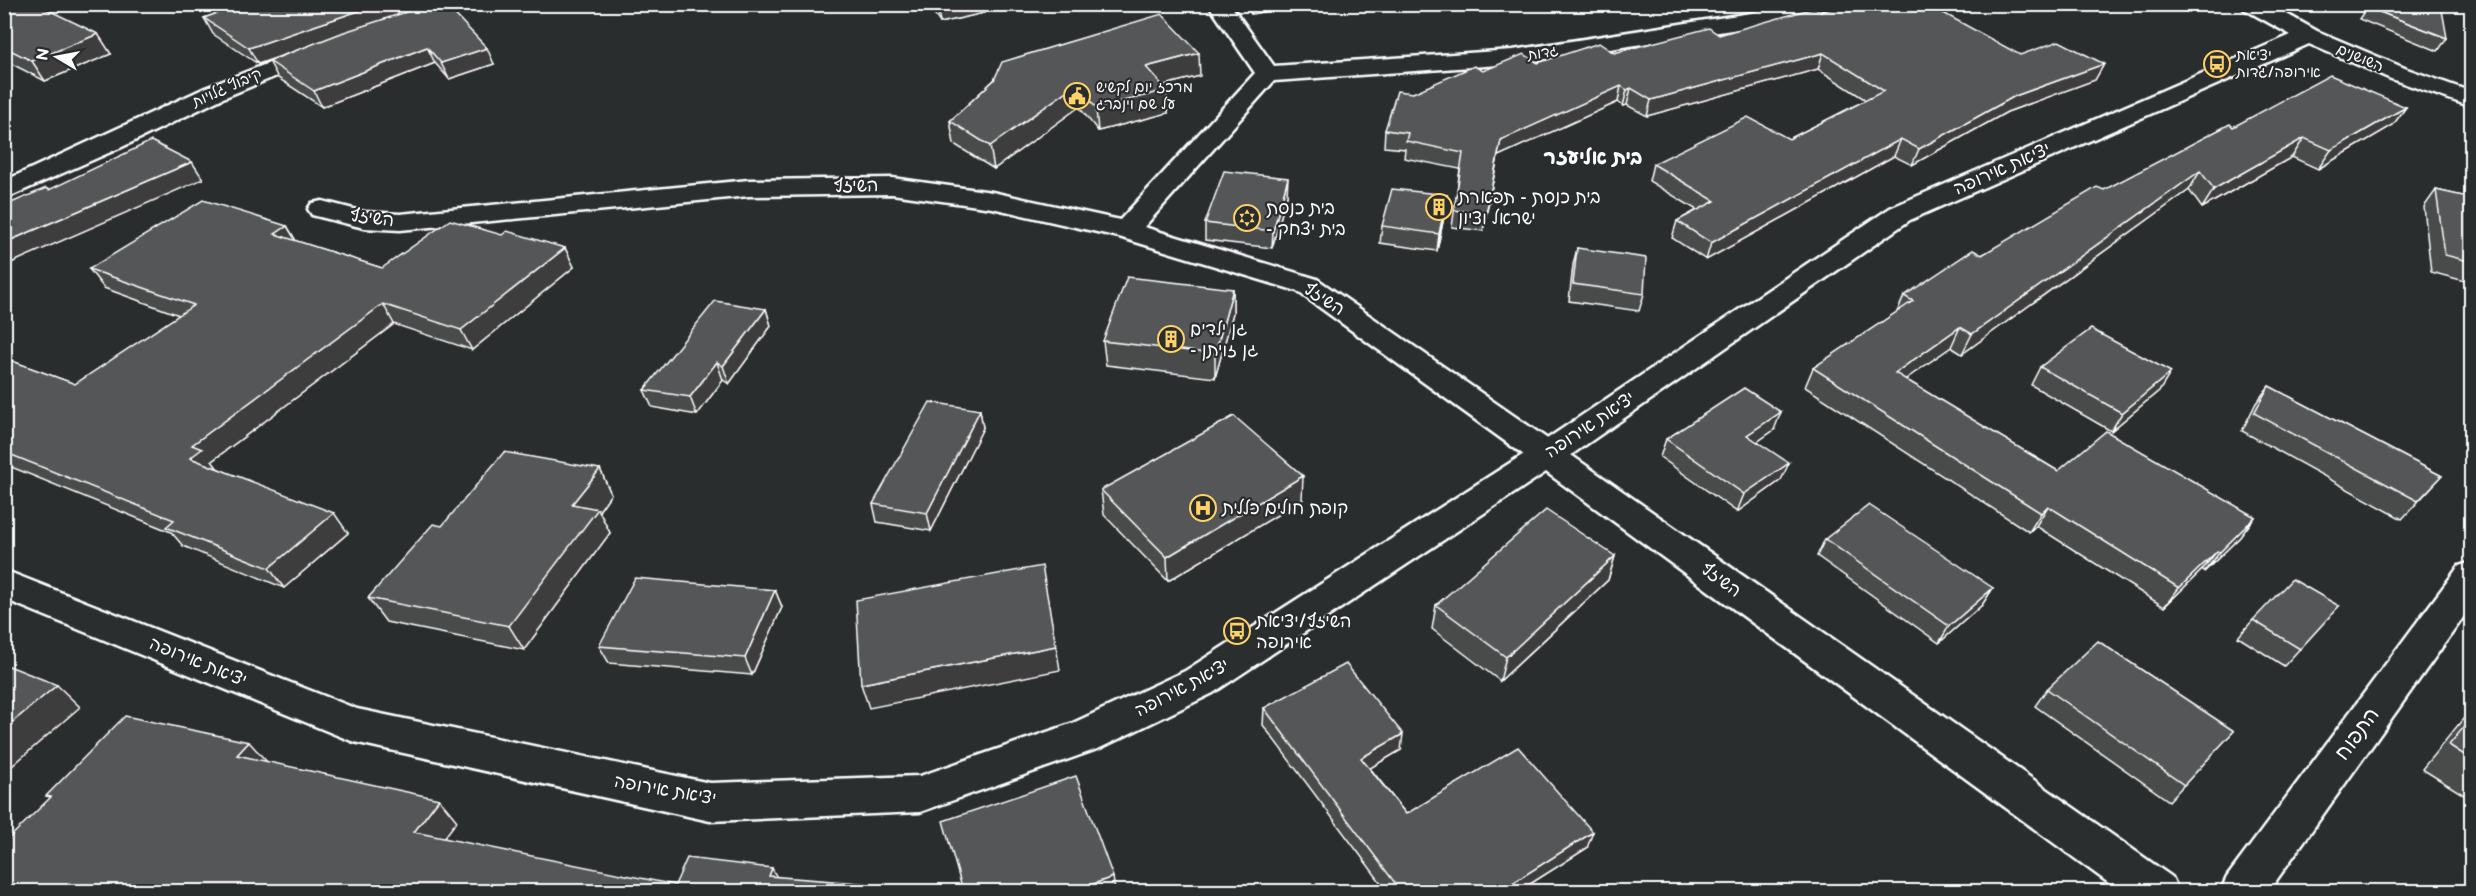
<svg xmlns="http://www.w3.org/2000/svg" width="2476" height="896" font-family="'Balsamiq Sans','Playpen Sans Hebrew',sans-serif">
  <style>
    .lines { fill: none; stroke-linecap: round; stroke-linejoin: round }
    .street-casing { stroke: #fff; stroke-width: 5 }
    .secondary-casing { stroke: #fff; stroke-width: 5 }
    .street { fill: #2a2d2e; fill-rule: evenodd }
    .secondary { fill: #2a2d2e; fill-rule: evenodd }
    .wall { fill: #494b4c; stroke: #fff; stroke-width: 1.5 }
    .shaded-wall { fill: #3c3d3e; stroke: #fff; stroke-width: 1.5 }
    .building { fill: #555758; stroke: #fff; stroke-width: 1.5 }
    .labels { text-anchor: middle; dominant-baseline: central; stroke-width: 4.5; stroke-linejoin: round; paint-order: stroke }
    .far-street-label { font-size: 15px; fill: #fff; stroke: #2a2d2e }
    .far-poi-label { font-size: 15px; fill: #fff; stroke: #2a2d2e; text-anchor: start }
    .street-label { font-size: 18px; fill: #fff; stroke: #2a2d2e }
    .poi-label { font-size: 18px; fill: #fff; stroke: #2a2d2e; text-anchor: start }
    .far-district-label { font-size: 20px; font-weight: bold; fill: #fff; stroke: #2a2d2e }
    .near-street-label { font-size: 21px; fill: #fff; stroke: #2a2d2e }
  </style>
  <rect width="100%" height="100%" fill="#2a2d2e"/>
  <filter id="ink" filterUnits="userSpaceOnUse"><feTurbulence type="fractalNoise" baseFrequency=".0167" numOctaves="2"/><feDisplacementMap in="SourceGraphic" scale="12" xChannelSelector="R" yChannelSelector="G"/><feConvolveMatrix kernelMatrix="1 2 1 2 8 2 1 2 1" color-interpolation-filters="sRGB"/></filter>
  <g filter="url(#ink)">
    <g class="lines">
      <defs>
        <g id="street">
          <polygon points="1208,4 1230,4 1274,66 1513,50 1751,13 1787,4 1828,4 1825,9 1751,27 1513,64 1274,81 1144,227 1317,279 1559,447 1564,455 1559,463 1547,467 1535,463 1297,291 1119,237 992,208 892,194 749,196 400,230 364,228 312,215 308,209 312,203 322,201 365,212 400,214 749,180 892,178 992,192 1120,220 1255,73"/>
          <polygon points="2472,562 2472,605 2268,892 2220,892 2227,877 2459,566"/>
        </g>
        <g id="secondary">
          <polygon points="434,4 469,4 466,9 406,28 398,26 395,21 398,16"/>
          <polygon points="2241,4 2269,4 2317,31 2407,69 2472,92 2472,107 2391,79 2309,44 1910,220 1571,455 2172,877 2179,892 2121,892 1546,472 1213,693 1100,748 920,812 710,821 354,742 4,599 4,570 357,709 710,783 920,776 1073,723 1185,671 1535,447 1890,208 2291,35 2244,9"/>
          <polygon points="315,45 323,47 327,52 323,57 223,98 122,147 4,199 4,181 205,88"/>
        </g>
      </defs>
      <!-- street casing -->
      <use href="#street" class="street-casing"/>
      <!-- secondary casing -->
      <use href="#secondary" class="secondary-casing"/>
      <!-- street -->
      <use href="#street" class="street"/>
      <!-- secondary -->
      <use href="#secondary" class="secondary"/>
    </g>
    <!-- wall -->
    <g class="wall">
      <polygon points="4,4 111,54 45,81 4,60"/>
      <polygon points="236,4 431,4 494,64 449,79 435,63 322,107 278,78 269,61 301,49 258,64 213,34 204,18 239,6"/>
      <polygon points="927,4 983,4 984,13 940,23"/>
      <polygon points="1244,4 1304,4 1251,14"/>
      <polygon points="2367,7 2447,38 2438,51 2359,19"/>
      <polygon points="1821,12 2020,55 2104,64 2095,80 2007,112 1912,165 1894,156 1706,260 1672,238 1677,221 1697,210 1649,181 1653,164 1789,139 1866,100 1818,69 1647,116 1627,105 1623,106 1618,102 1498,156 1483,231 1452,227 1460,169 1404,158 1405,149 1384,147 1385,130 1413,93 1483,71 1538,63 1614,53 1719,35"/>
      <polygon points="1200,76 1163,85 1167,90 1168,113 1098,131 1079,107 994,169 954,144 950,121 994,80"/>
      <polygon points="2406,107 2393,125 2318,169 2292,157 2202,208 2189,190 1962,354 1951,347 1905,379 2058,471 2255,517 2240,537 2204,572 2202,570 2164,607 2036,526 2029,532 1805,387 1813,368 1897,312 1904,296 2104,190 2233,127"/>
      <polygon points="2436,190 2472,198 2472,283 2431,272 2424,207"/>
      <polygon points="1287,195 1272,248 1205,240 1205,223"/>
      <polygon points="1447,195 1445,212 1437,251 1380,243 1382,226"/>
      <polygon points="287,226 296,241 382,268 502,235 565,248 574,267 472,350 394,324 212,461 217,468 348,533 284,588 183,546 171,532 4,464 4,358 75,384 179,315 104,288 89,269"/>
      <polygon points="1577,248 1644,294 1639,311 1569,301 1573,265"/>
      <polygon points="1233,289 1233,313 1215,378 1106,365 1103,341"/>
      <polygon points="766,309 771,326 729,384 723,380 697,415 652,407 644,390"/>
      <polygon points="2040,367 2160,390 2111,431 2031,385"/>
      <polygon points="2269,386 2442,476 2402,519 2242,431 2256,403"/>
      <polygon points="980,410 983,428 931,531 877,522 873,504"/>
      <polygon points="1774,430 1757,442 1781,480 1737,512 1660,457 1666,439"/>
      <polygon points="600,469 611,494 599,511 610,533 524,650 386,622 368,598 442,526"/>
      <polygon points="1101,490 1302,500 1168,581 1104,515"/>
      <polygon points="1825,539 1993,588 1982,605 1939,643 1817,556"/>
      <polygon points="1615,556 1608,580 1500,681 1432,629 1436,605"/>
      <polygon points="775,590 782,607 752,675 609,663 599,646"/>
      <polygon points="2339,606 2284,666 2238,637 2253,620"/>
      <polygon points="2047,689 2234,731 2169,801 2035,706"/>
      <polygon points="1264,708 1401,750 1370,768 1406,814 1587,848 1519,891 1387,891 1263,725"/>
      <polygon points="2472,708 2472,800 2422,769"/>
    </g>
    <!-- shaded-wall -->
    <g class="shaded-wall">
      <polygon points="379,4 431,4 258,64 249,48"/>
      <polygon points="951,4 983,4 984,13 940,23 938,7"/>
      <polygon points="1251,4 1304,4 1251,14"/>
      <polygon points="98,34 111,54 45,81 32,61"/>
      <polygon points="427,47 435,63 322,107 314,91"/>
      <polygon points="487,48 494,64 449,79 441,63"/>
      <polygon points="1199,53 1200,76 1148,89 1146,67"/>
      <polygon points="1823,53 1818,69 1647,116 1651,100"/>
      <polygon points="2104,64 2095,80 2007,112 1912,165 1919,149 2015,96"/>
      <polygon points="1077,84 1079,107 994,169 990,146"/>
      <polygon points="1621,86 1618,102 1498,156 1483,231 1501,140"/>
      <polygon points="1631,88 1627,105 1623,106 1627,90"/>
      <polygon points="1167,90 1168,113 1098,131 1096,108"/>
      <polygon points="2406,107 2393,125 2318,169 2331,150"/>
      <polygon points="2304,138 2292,157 2202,208 2214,189"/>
      <polygon points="1901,139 1894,156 1706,260 1711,243"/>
      <polygon points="192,162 203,179 11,263 4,255 4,243"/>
      <polygon points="2200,171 2189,190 1962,354 1972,334"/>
      <polygon points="1288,178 1287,195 1272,248 1273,231"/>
      <polygon points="1447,195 1445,212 1437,251 1439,234"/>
      <polygon points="287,226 299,246 275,234"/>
      <polygon points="565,248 574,267 472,350 461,330"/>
      <polygon points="1233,289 1233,313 1215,378 1215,354"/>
      <polygon points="383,304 394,324 212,461 218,469 190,458 192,445"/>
      <polygon points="766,309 771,326 729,384 723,366"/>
      <polygon points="1960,327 1951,347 1886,393 1895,373"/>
      <polygon points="717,362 723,380 697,415 690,397"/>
      <polygon points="2171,372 2160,390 2111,431 2122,413"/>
      <polygon points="980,410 983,428 931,531 927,513"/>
      <polygon points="1781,412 1774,430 1741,453 1747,435"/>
      <polygon points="1789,463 1781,480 1737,512 1744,494"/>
      <polygon points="600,469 611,494 599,511 610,533 524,650 509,626 572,504"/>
      <polygon points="1303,476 1302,500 1168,581 1167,557"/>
      <polygon points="2048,506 2036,526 2029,532 2041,513"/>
      <polygon points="334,513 348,533 284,588 269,568"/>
      <polygon points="2255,517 2240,537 2204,572 2220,552"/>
      <polygon points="2217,551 2202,570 2164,607 2179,588"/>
      <polygon points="1615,556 1608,580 1500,681 1506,657"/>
      <polygon points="1993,588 1982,605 1939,643 1949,626"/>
      <polygon points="775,590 782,607 752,675 745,658"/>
      <polygon points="1056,646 1060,670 869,708 861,684"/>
      <polygon points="57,685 80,707 4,773 4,729"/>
      <polygon points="1403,734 1401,750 1360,774 1361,758"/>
      <polygon points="249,742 269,764 237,755"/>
      <polygon points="439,799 457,821 432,854 414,832"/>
      <polygon points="1593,832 1587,848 1519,891 1500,891"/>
      <polygon points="772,868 783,889 769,876"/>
      <polygon points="1113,877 1115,891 1073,891"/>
      <polygon points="871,884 874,891 868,891"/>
    </g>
    <!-- building -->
    <g class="building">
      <polygon points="4,4 36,4 98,34 32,61 4,47"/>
      <polygon points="242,4 379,4 249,48 204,18"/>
      <polygon points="431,4 445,4 487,48 441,63 427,47 314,91 269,61 344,32"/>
      <polygon points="936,4 951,4 938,7"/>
      <polygon points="1846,4 1927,4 2020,55 2059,41 2104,64 2015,96 1919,149 1901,139 1711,243 1677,221 1715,201 1653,164 1748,117 1789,139 1884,91 1823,53 1651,100 1631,88 1627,90 1621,86 1501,140 1486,214 1454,210 1463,153 1406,141 1408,133 1385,130 1397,91 1413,93 1474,66 1483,71 1524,54 1538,63 1599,43 1614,53 1709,28 1719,35 1814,8 1821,12"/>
      <polygon points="2372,4 2441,4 2447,38 2367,7"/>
      <polygon points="1162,14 1199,53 1146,67 1167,90 1096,108 1077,84 990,146 950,121 994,80 1002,62"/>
      <polygon points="2330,75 2406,107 2331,150 2304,138 2214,189 2200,171 1972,334 1960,327 1895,373 2058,471 2106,431 2255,517 2220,552 2217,551 2179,588 2048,506 2041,513 1813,368 1913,301 1904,296 1973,250 1982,255 2097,187 2104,190 2230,124 2233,127"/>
      <polygon points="151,141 192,162 4,243 4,206 46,188 49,190"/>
      <polygon points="1224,171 1288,178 1273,231 1205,223"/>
      <polygon points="1392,189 1447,195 1439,234 1382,226"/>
      <polygon points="2436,190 2472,198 2472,262 2445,255"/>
      <polygon points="203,200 287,226 275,234 382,268 450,220 502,235 507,231 565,248 461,330 383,304 192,445 202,449 190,458 334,513 269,568 166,527 174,520 4,452 4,358 75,384 194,305 89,269"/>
      <polygon points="1577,248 1646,258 1644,294 1573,284"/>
      <polygon points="1127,277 1233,289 1215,354 1103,341"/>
      <polygon points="715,301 766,309 723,366 717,362 690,397 644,390"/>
      <polygon points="2091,329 2171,372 2122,413 2040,367"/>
      <polygon points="2269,386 2442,476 2418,501 2254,413"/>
      <polygon points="1744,388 1781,412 1747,435 1789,463 1744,494 1666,439"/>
      <polygon points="930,402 980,410 927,513 873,504"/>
      <polygon points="1234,416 1303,476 1167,557 1101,490"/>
      <polygon points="504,452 600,469 572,504 598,509 509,626 368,598 433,524 442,526"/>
      <polygon points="1869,505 1993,588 1949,626 1825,539"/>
      <polygon points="1546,510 1615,556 1506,657 1436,605"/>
      <polygon points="1042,566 1056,646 861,684 856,600"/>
      <polygon points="635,578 775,590 745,658 599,646"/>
      <polygon points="2292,579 2339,606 2300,649 2253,620"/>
      <polygon points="2098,641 2234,731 2184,785 2047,689"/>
      <polygon points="4,664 57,685 4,729"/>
      <polygon points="1346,664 1403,734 1361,758 1406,814 1518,747 1593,832 1500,891 1401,891 1264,708"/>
      <polygon points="125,716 249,742 237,755 439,799 414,832 675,885 687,858 772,868 769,876 871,884 868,891 4,891 4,843 51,797 46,796"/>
      <polygon points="2472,717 2472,760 2449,745"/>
      <polygon points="1076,776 1113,877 1073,891 963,891 943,821"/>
    </g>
  </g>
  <!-- icons -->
  <defs>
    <symbol id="bus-ring" viewBox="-11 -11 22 22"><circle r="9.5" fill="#2a2d2e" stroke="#ffd166" stroke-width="1.5"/><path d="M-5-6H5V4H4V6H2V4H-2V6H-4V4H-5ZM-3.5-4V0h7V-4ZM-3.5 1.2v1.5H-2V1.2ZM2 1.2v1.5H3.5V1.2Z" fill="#ffd166"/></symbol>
    <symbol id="civic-ring" viewBox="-11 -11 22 22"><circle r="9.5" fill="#2a2d2e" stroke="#ffd166" stroke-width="1.5"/><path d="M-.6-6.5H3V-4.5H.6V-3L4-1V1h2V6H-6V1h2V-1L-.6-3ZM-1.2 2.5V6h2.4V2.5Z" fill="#ffd166"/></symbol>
    <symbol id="building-ring" viewBox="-11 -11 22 22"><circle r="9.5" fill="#2a2d2e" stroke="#ffd166" stroke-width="1.5"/><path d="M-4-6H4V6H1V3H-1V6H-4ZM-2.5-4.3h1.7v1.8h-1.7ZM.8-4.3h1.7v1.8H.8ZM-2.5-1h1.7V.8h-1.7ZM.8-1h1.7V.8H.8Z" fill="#ffd166"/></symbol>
    <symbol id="synagogue-ring" viewBox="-11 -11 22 22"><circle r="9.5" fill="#2a2d2e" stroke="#ffd166" stroke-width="1.5"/><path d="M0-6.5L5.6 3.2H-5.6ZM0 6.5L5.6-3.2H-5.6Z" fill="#ffd166"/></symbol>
    <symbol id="hospital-ring" viewBox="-11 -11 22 22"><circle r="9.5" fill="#2a2d2e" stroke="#ffd166" stroke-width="1.5"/><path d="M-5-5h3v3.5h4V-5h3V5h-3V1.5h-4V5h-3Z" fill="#ffd166"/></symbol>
  </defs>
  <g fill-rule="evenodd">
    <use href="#bus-ring" x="2202" y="49" width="30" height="30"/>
    <use href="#civic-ring" x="1062" y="81" width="30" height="30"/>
    <use href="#building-ring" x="1424" y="192" width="30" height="30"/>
    <use href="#synagogue-ring" x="1232" y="203" width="30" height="30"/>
    <use href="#building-ring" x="1156" y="324" width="30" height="30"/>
    <use href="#hospital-ring" x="1188" y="493" width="30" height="30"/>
    <use href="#bus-ring" x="1222" y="616" width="30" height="30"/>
  </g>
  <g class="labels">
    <!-- far-street labels -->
    <g class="far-street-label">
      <text transform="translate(1543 53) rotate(-9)">גדות</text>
      <text transform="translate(2360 58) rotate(23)">השושנים</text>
      <text transform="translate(227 88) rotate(-24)">קיבוץ גלויות</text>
    </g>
    <!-- far-poi labels -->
    <g class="far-poi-label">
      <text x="2236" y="55">יציאת<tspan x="2236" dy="17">אירופה/גדות</tspan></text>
      <text x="1096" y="87">מרכז יום לקשיש<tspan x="1096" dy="17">על שם וינברג</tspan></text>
    </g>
    <!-- street labels -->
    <g class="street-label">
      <text transform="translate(2002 169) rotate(-24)">יציאת אירופה</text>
      <text transform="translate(856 186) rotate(-1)">השיזף</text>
      <text transform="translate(372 218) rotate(7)">השיזף</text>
      <text transform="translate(1324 299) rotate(33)">השיזף</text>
      <text transform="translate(1590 425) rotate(-34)">יציאת אירופה</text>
      <text transform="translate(1721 580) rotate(36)">השיזף</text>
      <text transform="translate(198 662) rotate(22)">יציאת אירופה</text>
      <text transform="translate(1182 688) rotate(-28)">יציאת אירופה</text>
      <text transform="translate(665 790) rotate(10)">יציאת אירופה</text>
    </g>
    <!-- poi labels -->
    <g class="poi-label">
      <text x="1458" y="197">בית כנסת - תפארת<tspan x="1458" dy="21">ישראל וציון</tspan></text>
      <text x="1266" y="208">בית כנסת<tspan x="1266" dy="21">- בית יצחק</tspan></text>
      <text x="1190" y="329">גן ילדים<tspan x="1190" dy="21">- גן זויתן</tspan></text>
      <text x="1222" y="508">קופת חולים כללית</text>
      <text x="1256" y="621">השיזף/יציאת<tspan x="1256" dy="21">אירופה</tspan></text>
    </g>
    <!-- far-district labels -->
    <g class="far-district-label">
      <text x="1593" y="158">בית אליעזר</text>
    </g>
    <!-- near-street labels -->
    <g class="near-street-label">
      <text transform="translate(2357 734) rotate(-54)">התפוח</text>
    </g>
  </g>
  <!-- margin -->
  <rect width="2476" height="896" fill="none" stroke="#2a2d2e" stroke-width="24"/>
  <rect x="12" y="12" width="2452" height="872" fill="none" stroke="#fff" stroke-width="2" filter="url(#ink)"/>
  <!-- north arrow -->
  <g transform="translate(57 57) rotate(280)" stroke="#2a2d2e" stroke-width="4.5" paint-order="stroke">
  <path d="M0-4.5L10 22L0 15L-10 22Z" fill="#ffffff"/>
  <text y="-9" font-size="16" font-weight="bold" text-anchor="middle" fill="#ffffff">N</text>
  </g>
</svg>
